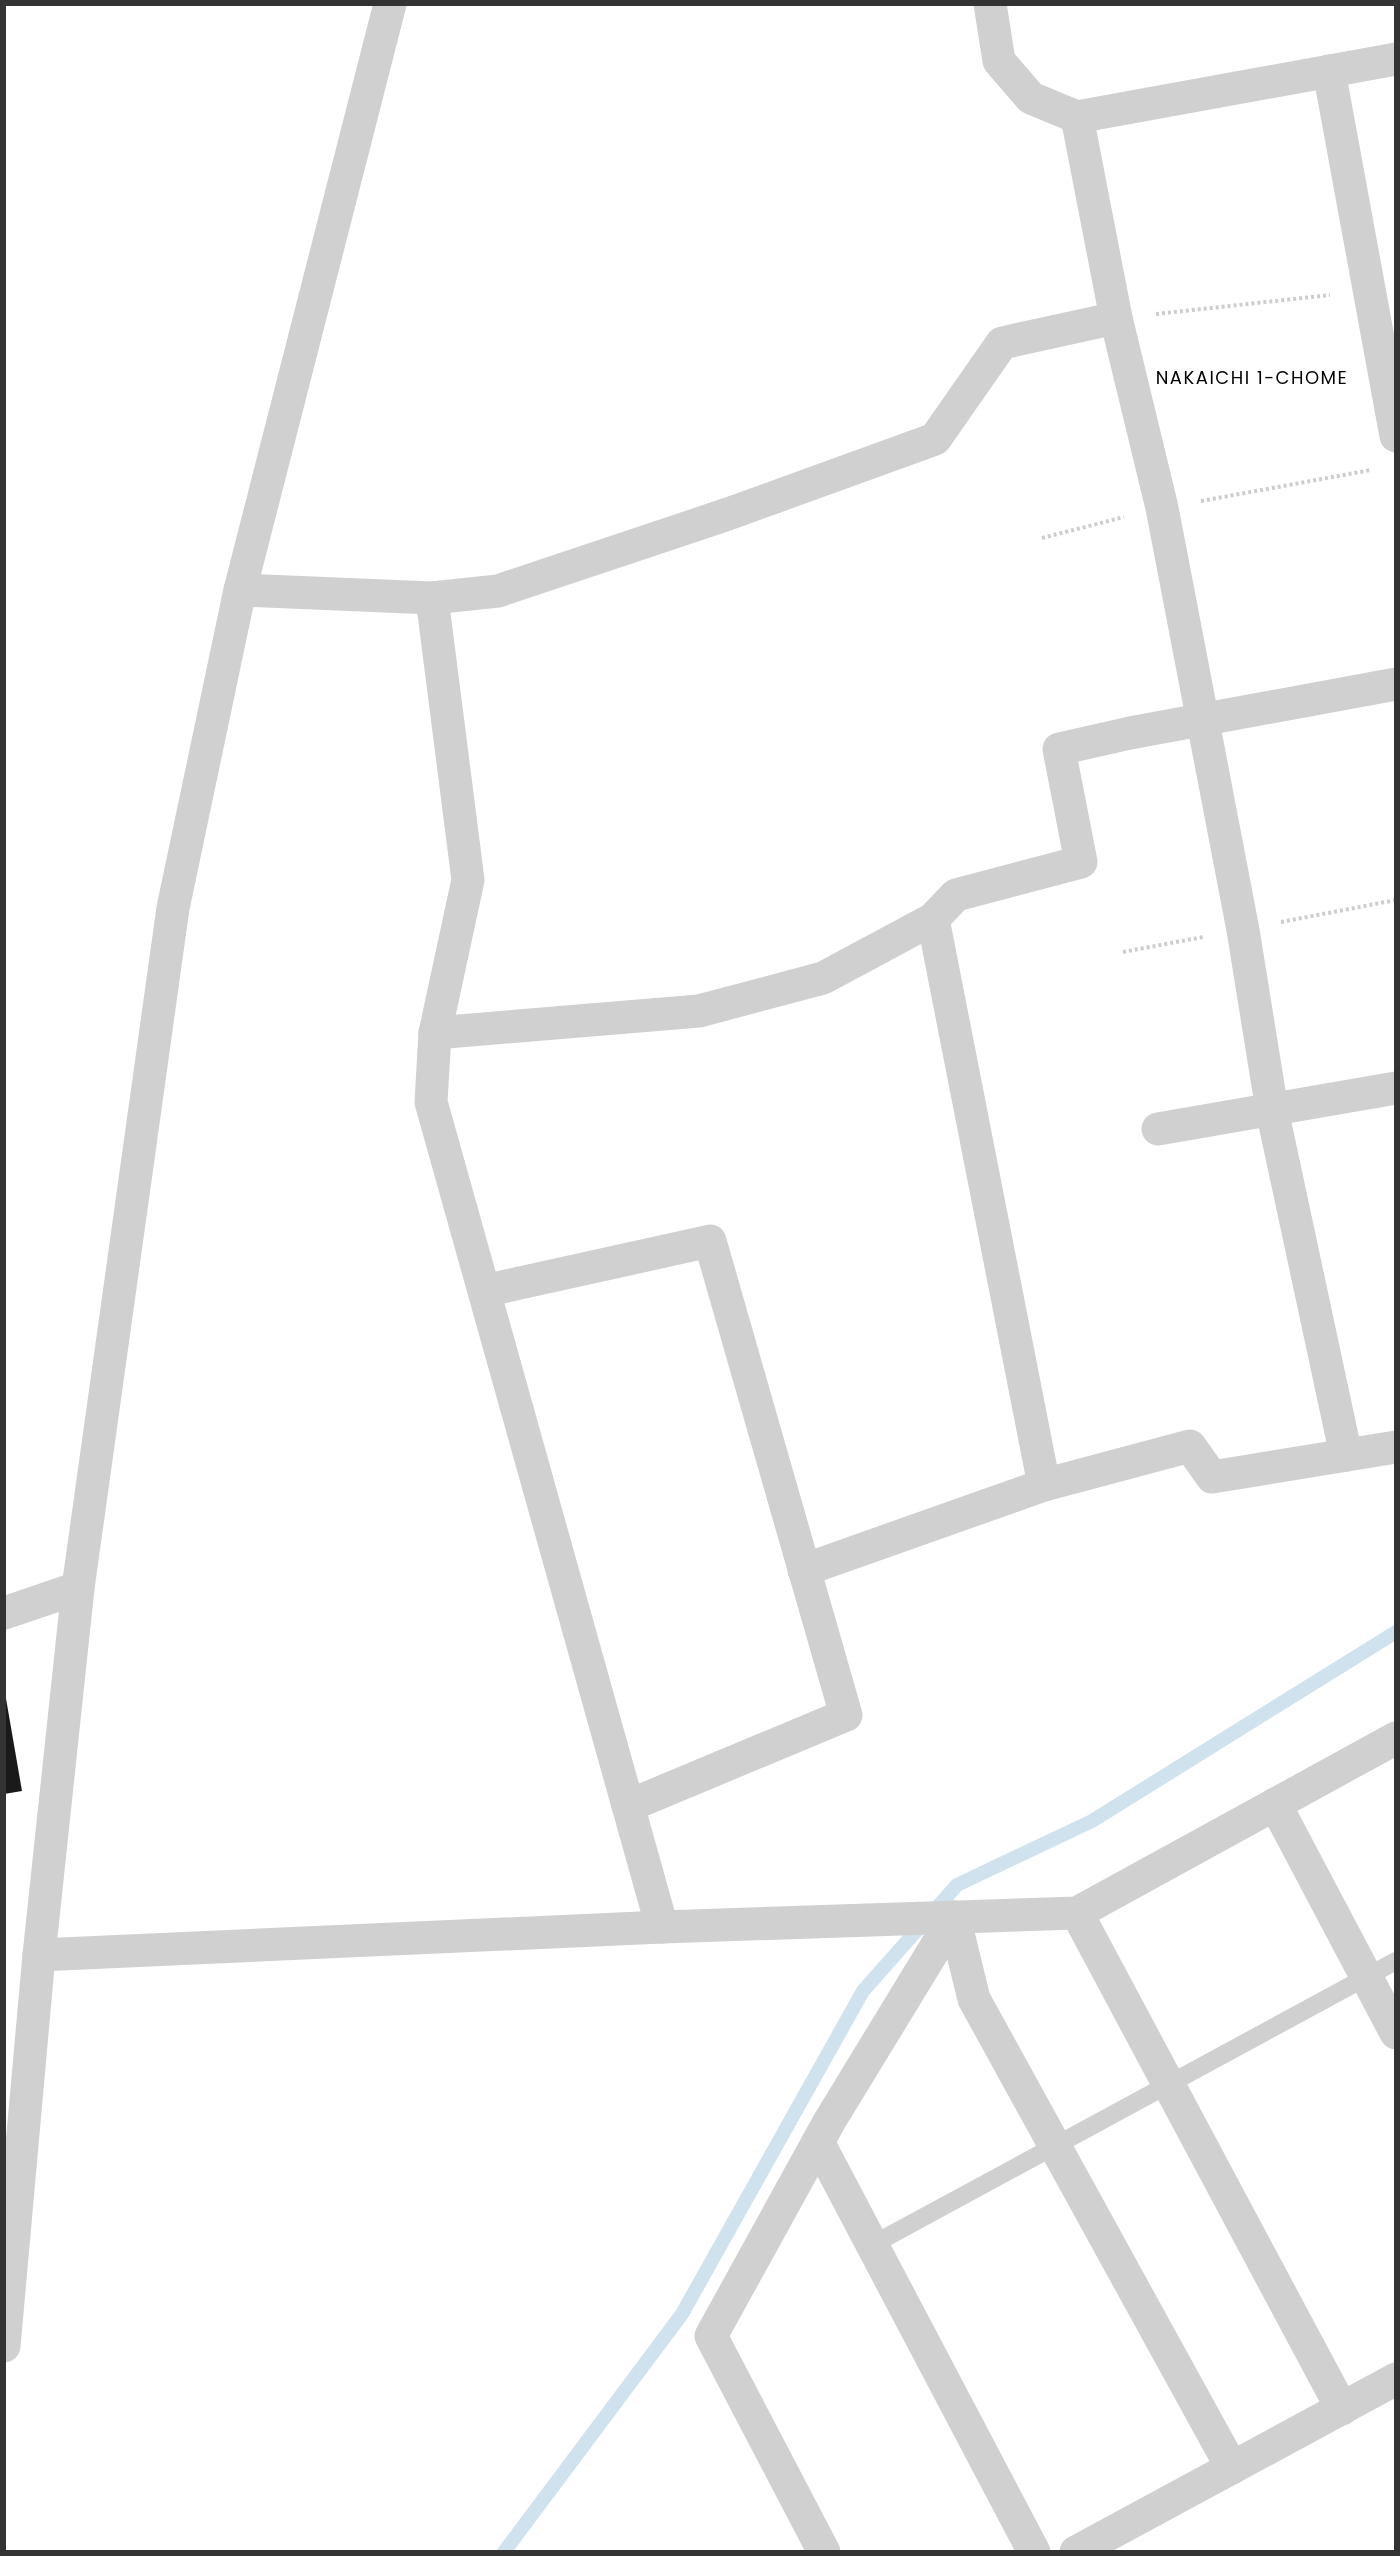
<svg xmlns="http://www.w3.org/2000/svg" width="1400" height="2556" font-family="Poppins,sans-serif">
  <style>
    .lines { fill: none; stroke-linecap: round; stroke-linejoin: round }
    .stream { stroke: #cfe2ee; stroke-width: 14 }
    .building { fill: #1a1a1a }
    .path { stroke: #cdcdcd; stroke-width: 4; stroke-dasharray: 3 3; stroke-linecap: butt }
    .lane { stroke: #d0d0d0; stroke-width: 18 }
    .street { stroke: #d0d0d0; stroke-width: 33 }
    .labels { text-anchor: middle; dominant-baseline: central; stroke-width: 6; stroke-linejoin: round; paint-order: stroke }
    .neighbourhood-label { font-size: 18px; letter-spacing: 1.5px; fill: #000; stroke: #fff }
  </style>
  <rect width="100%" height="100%" fill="#fff"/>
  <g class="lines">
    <!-- stream -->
    <polyline class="stream" points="504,2552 682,2314 863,1991 957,1885 1092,1821 1396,1632"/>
  </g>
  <!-- building -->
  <polygon class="building" points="4,1687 22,1791 4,1794"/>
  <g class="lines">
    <!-- path -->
    <g class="path">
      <polyline points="1156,314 1330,295"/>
      <polyline points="1201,501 1371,470"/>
      <polyline points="1042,538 1124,517"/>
      <polyline points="1281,922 1396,900"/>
      <polyline points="1123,952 1203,937"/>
    </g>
    <!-- lane -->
    <polyline class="lane" points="872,2245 1396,1961"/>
    <!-- street -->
    <g class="street">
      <polyline points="990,4 999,61 1031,98 1077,117 1396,59"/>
      <polyline points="1329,71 1396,436"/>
      <polyline points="1077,117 1116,318 1162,508 1243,930 1272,1110 1346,1455"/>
      <polyline points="240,590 432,598 498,591 728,514 935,439 1002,343 1116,318"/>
      <polyline points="432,598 468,880 435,1033 431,1102 662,1927"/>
      <polyline points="435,1033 699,1011 823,978 933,919 956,895 1081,862 1059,749 1130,733 1396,684"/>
      <polyline points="1158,1129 1396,1088"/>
      <polyline points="484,1291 710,1241 846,1715 628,1806"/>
      <polyline points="1044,1485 1190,1446 1212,1477 1396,1447"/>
      <polyline points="804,1570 1044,1485 933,919"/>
      <polyline points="4,1613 78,1588"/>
      <polyline points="1275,1804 1396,2033"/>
      <polyline points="1077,1913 1342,2409"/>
      <polyline points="954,1917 974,1999 1232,2468"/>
      <polyline points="39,1955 662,1927 1077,1913 1396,1738"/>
      <polyline points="818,2142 1034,2552"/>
      <polyline points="4,2346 39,1955 78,1588 173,908 240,590 390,4"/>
      <polyline points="824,2552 711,2336 829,2122 954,1917"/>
      <polyline points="1076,2552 1396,2379"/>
    </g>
  </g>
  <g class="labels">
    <!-- neighbourhood labels -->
    <g class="neighbourhood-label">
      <text x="1252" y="377">NAKAICHI 1-CHOME</text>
    </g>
  </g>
  <!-- border -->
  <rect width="1400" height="2556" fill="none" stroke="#333333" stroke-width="12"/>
</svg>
